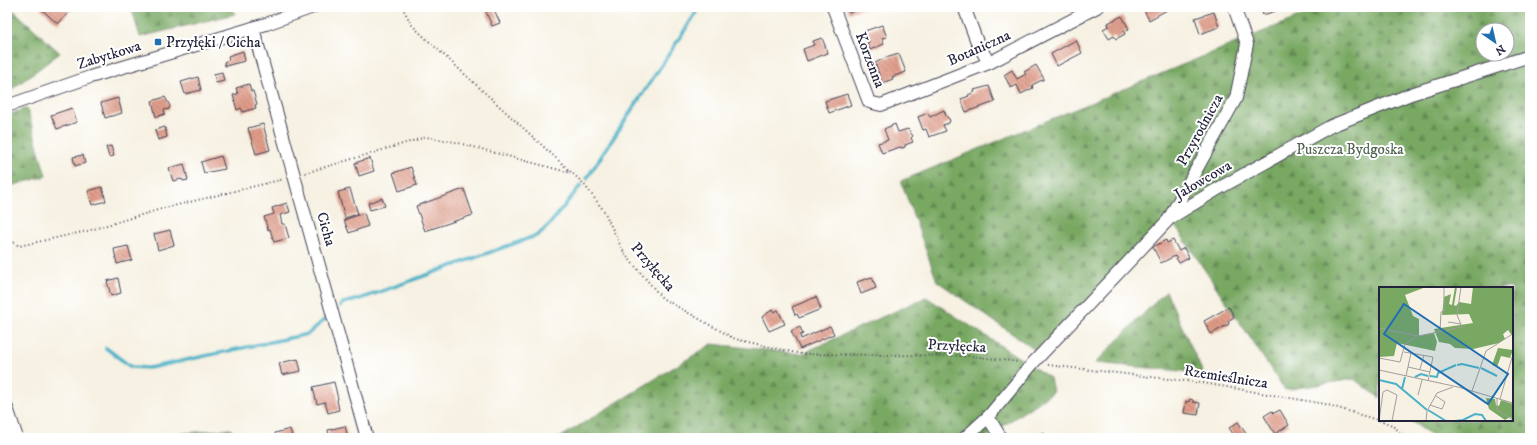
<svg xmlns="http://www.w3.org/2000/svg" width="1537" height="445" font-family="'IM FELL DW Pica',serif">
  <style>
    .forest { fill: url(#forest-firs); stroke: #4d654e; fill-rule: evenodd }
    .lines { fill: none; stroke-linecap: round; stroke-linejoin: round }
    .stream { stroke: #4ab2c8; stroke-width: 3.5 }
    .building { fill: url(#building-back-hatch) }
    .minor-casing { stroke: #424154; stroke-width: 14 }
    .path { stroke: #424154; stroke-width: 2; stroke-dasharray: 1 3; stroke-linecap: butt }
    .minor { stroke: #fff; stroke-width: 12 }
    .poi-dot { fill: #1f6fb2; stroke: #fff; stroke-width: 1.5 }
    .labels { text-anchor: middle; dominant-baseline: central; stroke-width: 4; stroke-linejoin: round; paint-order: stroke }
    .poi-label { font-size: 15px; fill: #22223b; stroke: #fff; text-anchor: start }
    .street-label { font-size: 15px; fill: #22223b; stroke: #fff }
    .park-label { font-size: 15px; fill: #506250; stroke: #fff }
    .inset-river { fill: none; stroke: #4ab2c8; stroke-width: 2 }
    .inset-road { fill: none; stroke: #a19e9f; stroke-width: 1 }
    .view { fill: #1f6fb2; fill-opacity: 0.15; stroke: #1f6fb2; stroke-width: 2 }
    .inset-edge { fill: none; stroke: #22223b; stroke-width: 2 }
  </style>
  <defs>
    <pattern id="forest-firs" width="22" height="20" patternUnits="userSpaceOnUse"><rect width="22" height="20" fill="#78a862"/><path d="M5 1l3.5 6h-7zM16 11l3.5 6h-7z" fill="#628852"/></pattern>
    <pattern id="building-back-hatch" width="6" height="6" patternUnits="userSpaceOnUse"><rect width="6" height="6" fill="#e09c89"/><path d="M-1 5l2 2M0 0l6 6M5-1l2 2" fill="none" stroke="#b57f71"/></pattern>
  </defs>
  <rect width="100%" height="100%" fill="#fff"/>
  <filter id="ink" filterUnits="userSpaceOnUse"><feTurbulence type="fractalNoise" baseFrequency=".025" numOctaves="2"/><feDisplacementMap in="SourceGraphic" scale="8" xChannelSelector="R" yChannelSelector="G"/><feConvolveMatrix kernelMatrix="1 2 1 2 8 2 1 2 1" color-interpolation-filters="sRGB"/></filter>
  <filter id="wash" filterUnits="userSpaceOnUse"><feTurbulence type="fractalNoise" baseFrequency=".012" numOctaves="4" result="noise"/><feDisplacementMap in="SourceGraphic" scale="16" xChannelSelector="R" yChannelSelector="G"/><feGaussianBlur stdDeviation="0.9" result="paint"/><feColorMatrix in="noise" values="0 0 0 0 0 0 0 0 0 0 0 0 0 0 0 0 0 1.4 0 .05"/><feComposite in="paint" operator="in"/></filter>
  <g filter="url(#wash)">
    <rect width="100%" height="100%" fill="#f6f1e2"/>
    <!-- forest -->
    <g class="forest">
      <polygon points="7,7 10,7 60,53 7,93"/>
      <polygon points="131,7 233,7 235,14 140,37"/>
      <path d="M1323,7h207v431h-95l-25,-18h102v-132h-132v110l-26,-19 -69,11 -115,-172 -132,134 -101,-71 -36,-100zM1483,30h24v24h-24z"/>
      <polygon points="27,108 46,176 7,187 7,115"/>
      <polygon points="1166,291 1203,373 1095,363"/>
      <polygon points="926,297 1050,378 1053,392 985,438 559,438 712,344 801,354"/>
      <polygon points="231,429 233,438 163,438 162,435"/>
    </g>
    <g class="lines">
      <!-- stream -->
      <g class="stream">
        <polyline points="587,178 700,7"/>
        <polyline points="340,306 343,303 360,299 538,235 549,225 581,185"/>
        <polyline points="106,348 131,367 149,368 308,334 325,319"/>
      </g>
    </g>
    <g id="blocks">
      <!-- building -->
      <g class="building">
        <polygon points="39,7 63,7 69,12 58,24"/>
        <polygon points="484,7 493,7 500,23 492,26"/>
        <polygon points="846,7 866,7 849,13"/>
        <polygon points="1142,7 1166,7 1167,10 1149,20"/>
        <polygon points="1261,7 1275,7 1276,11 1263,15"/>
        <polygon points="1214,12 1219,27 1200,34 1195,18"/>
        <polygon points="1122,16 1129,29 1124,31 1125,34 1116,39 1114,36 1109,39 1103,29 1109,26 1108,23"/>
        <polygon points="882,25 887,37 882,38 884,44 870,50 867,43 869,42 865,31"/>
        <polygon points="822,38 828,53 807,61 803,49 814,45 813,41"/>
        <polygon points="1076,40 1082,53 1057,66 1051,54"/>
        <polygon points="243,51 245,61 225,66 224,62 229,60 228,56"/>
        <polygon points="899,54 906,72 892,77 893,79 882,83 875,63 887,57 889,57"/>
        <polygon points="1036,65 1044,79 1032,85 1033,88 1021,94 1017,85 1011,88 1004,75 1012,70 1017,79 1026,74 1024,72"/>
        <polygon points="222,72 224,81 216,83 214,74"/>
        <polygon points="198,77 201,90 185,94 181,82"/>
        <polygon points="249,84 251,91 253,91 257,104 255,105 256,108 243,112 241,108 237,110 233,95 238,94 236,88"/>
        <polygon points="989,86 995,102 966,112 961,99 969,96 968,95 975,92 974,90"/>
        <polygon points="847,94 851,105 829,113 825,101"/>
        <polygon points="165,97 170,106 169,109 164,110 165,114 156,117 152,101"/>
        <polygon points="118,98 122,113 105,118 101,103"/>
        <polygon points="72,108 77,122 57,129 51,115"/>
        <polygon points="944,110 946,116 950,120 949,123 943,125 946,131 929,137 926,129 923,130 918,117 928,113 930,117"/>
        <polygon points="263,124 270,150 256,154 248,128"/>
        <polygon points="895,124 898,132 908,129 913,136 911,138 913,142 905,145 905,147 902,148 900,147 882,153 878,143 888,140 884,129"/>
        <polygon points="165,127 167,137 158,140 155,130"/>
        <polygon points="111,146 114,156 109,157 106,147"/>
        <polygon points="83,155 85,163 75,166 73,157"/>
        <polygon points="221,156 225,169 204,173 201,162"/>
        <polygon points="370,158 374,171 359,176 355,163"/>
        <polygon points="184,164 188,180 183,181 182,179 173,181 169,168"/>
        <polygon points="411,167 417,185 399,191 393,173"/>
        <polygon points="102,187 106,201 92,205 88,191"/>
        <polygon points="350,189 358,214 345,218 338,192"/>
        <polygon points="464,189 473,215 425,231 416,206"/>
        <polygon points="382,198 385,206 370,210 368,203"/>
        <polygon points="287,203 290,212 280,215 282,224 285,224 289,238 274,242 270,229 268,230 264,217 274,214 272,208"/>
        <polygon points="364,213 368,226 349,233 344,220"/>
        <polygon points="170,230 174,245 158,250 154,234"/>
        <polygon points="1166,240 1167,243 1173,240 1179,251 1184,248 1189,258 1179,263 1175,256 1161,263 1153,247"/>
        <polygon points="128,246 132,260 117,264 114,249"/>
        <polygon points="872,277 876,288 861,294 857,282"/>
        <polygon points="118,278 121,293 111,296 107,281"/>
        <polygon points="816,297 821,309 799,318 797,314 795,315 792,307"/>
        <polygon points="1229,307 1234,317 1228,321 1229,324 1211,334 1204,321"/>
        <polygon points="772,310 774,312 778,310 785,324 769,331 762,317"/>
        <polygon points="830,326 834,334 800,349 791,331 800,327 803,334 800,335 801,339"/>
        <polygon points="298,359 301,371 282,375 279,363"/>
        <polygon points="334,382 338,399 337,400 339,410 328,413 325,402 317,404 313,387"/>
        <polygon points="1190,399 1193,400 1193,402 1200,403 1198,415 1184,413 1186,401 1189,402"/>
        <polygon points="1280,410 1289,425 1275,434 1264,416 1272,411 1274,413"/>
        <polygon points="1238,422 1249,438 1236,438 1229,428"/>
        <polygon points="345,426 348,438 328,438 327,436 329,435 328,430"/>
        <polygon points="290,429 292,436 276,438 275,433"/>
        <polygon points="1043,432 1048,438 1033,438"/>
      </g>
    </g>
  </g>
  <g filter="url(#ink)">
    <use href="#blocks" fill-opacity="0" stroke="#424154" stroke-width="1"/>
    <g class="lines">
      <defs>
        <g id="minor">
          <polyline points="833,7 869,102 881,105 989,63 1097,7"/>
          <polyline points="964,7 977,42 989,63"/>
          <polyline points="253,28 367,438"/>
          <polyline points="7,106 90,77 266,24 313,7"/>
          <polyline points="1170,217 1236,98 1247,44 1234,7"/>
          <polyline points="7,408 17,438"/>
          <polyline points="988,417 1001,438"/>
          <polyline points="965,438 988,417 1033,363 1170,218 1216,190 1331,126 1411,94 1530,56"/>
        </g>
      </defs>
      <!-- minor casing -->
      <use href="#minor" class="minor-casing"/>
      <!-- path -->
      <g class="path">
        <polyline points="402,7 412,25 421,34 583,183 604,211 624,253 662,298 735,339 801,354 971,356 1019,362"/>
        <polyline points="305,173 426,137 455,142 571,173"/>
        <polyline points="7,238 19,246 87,231 161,209 284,179"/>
        <polyline points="1048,365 1203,383 1325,404 1390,424 1408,438"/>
      </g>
      <!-- minor -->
      <use href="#minor" class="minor"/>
    </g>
  </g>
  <!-- markers -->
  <rect class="poi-dot" x="154" y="38" width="8" height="8" rx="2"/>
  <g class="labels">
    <!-- poi labels -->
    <g class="poi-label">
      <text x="166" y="42">Przyłęki / Cicha</text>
    </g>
    <!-- street labels -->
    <g class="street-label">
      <text transform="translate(979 48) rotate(-24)">Botaniczna</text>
      <text transform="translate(109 55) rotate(-17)">Zabytkowa</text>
      <text transform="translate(870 60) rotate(69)">Korzenna</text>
      <text transform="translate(1200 130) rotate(-61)">Przyrodnicza</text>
      <text transform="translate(1203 180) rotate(-30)">Jałowcowa</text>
      <text transform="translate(326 229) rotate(74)">Cicha</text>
      <text transform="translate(653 267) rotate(49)">Przyłęcka</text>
      <text transform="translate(957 346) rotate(3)">Przyłęcka</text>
      <text transform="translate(1226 377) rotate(9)">Rzemieślnicza</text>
    </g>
    <!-- park labels -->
    <g class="park-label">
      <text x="1350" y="149">Puszcza Bydgoska</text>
    </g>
  </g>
  <!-- overview -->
  <g transform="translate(1379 287)">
    <rect width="134" height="134" fill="#f6f1e2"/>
    <path d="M0,0h47l-21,8 8,21 6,3v17l15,-3 3,9 -2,9 -38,-8 -3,13 -15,1zM76,0h2l-3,18 2,1 3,-4 12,2 2,-17h40v50l-5,-7 -5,4 2,5 -6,4 -26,6 -18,-1 -5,-4 -11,-2 -5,-13 39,-6 -4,-9 -27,1 2,-18 7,-3 -2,10 3,1zM119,61l15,2 -3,8 -9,-2 -4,11 -5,-2zM107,111l9,1 1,6 3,1 2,-6 12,4v15l-3,-2 -5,3 -16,-11z" fill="#78a862"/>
    <path class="inset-river" d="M78,78l5,-1 17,4M102,81l16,8M51,89l7,1 1,-4 18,-8M36,90l6,-3 7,2M0,93l17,4 31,26M23,102l3,-12M49,123l18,11M76,134l8,-1 12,-6 7,1 4,6"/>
    <path class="inset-road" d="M69,35l13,2M0,41l39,8 44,-9 -5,-12 4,-28M61,44l1,-19 3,-1v-24M25,65l29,5 -5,24M0,71l21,4 5,-18 12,-8M29,80l22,5M41,82l4,-14M0,83l79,17 55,16M27,89l5,-23M93,104l14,-40 25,-16M39,108l4,-15M118,111v12l16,10M121,112l13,-45M51,118l12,4 3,-7 -9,-6M0,134l4,-29 4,-2 10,5 -5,26M47,134l1,-10 10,-18 16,-6"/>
    <path class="view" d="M25,17l104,70 -20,30 -104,-70z"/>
    <rect width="134" height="134" class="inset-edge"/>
  </g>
  <!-- margin -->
  <rect width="1537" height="445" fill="none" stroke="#fff" stroke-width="24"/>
  <!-- north arrow -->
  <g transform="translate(1495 42) rotate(146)"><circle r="19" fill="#ffffff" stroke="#a7a7b1"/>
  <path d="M0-3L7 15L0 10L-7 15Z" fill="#1f6fb2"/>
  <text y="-6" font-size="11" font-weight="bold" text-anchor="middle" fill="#22223b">N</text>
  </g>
</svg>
